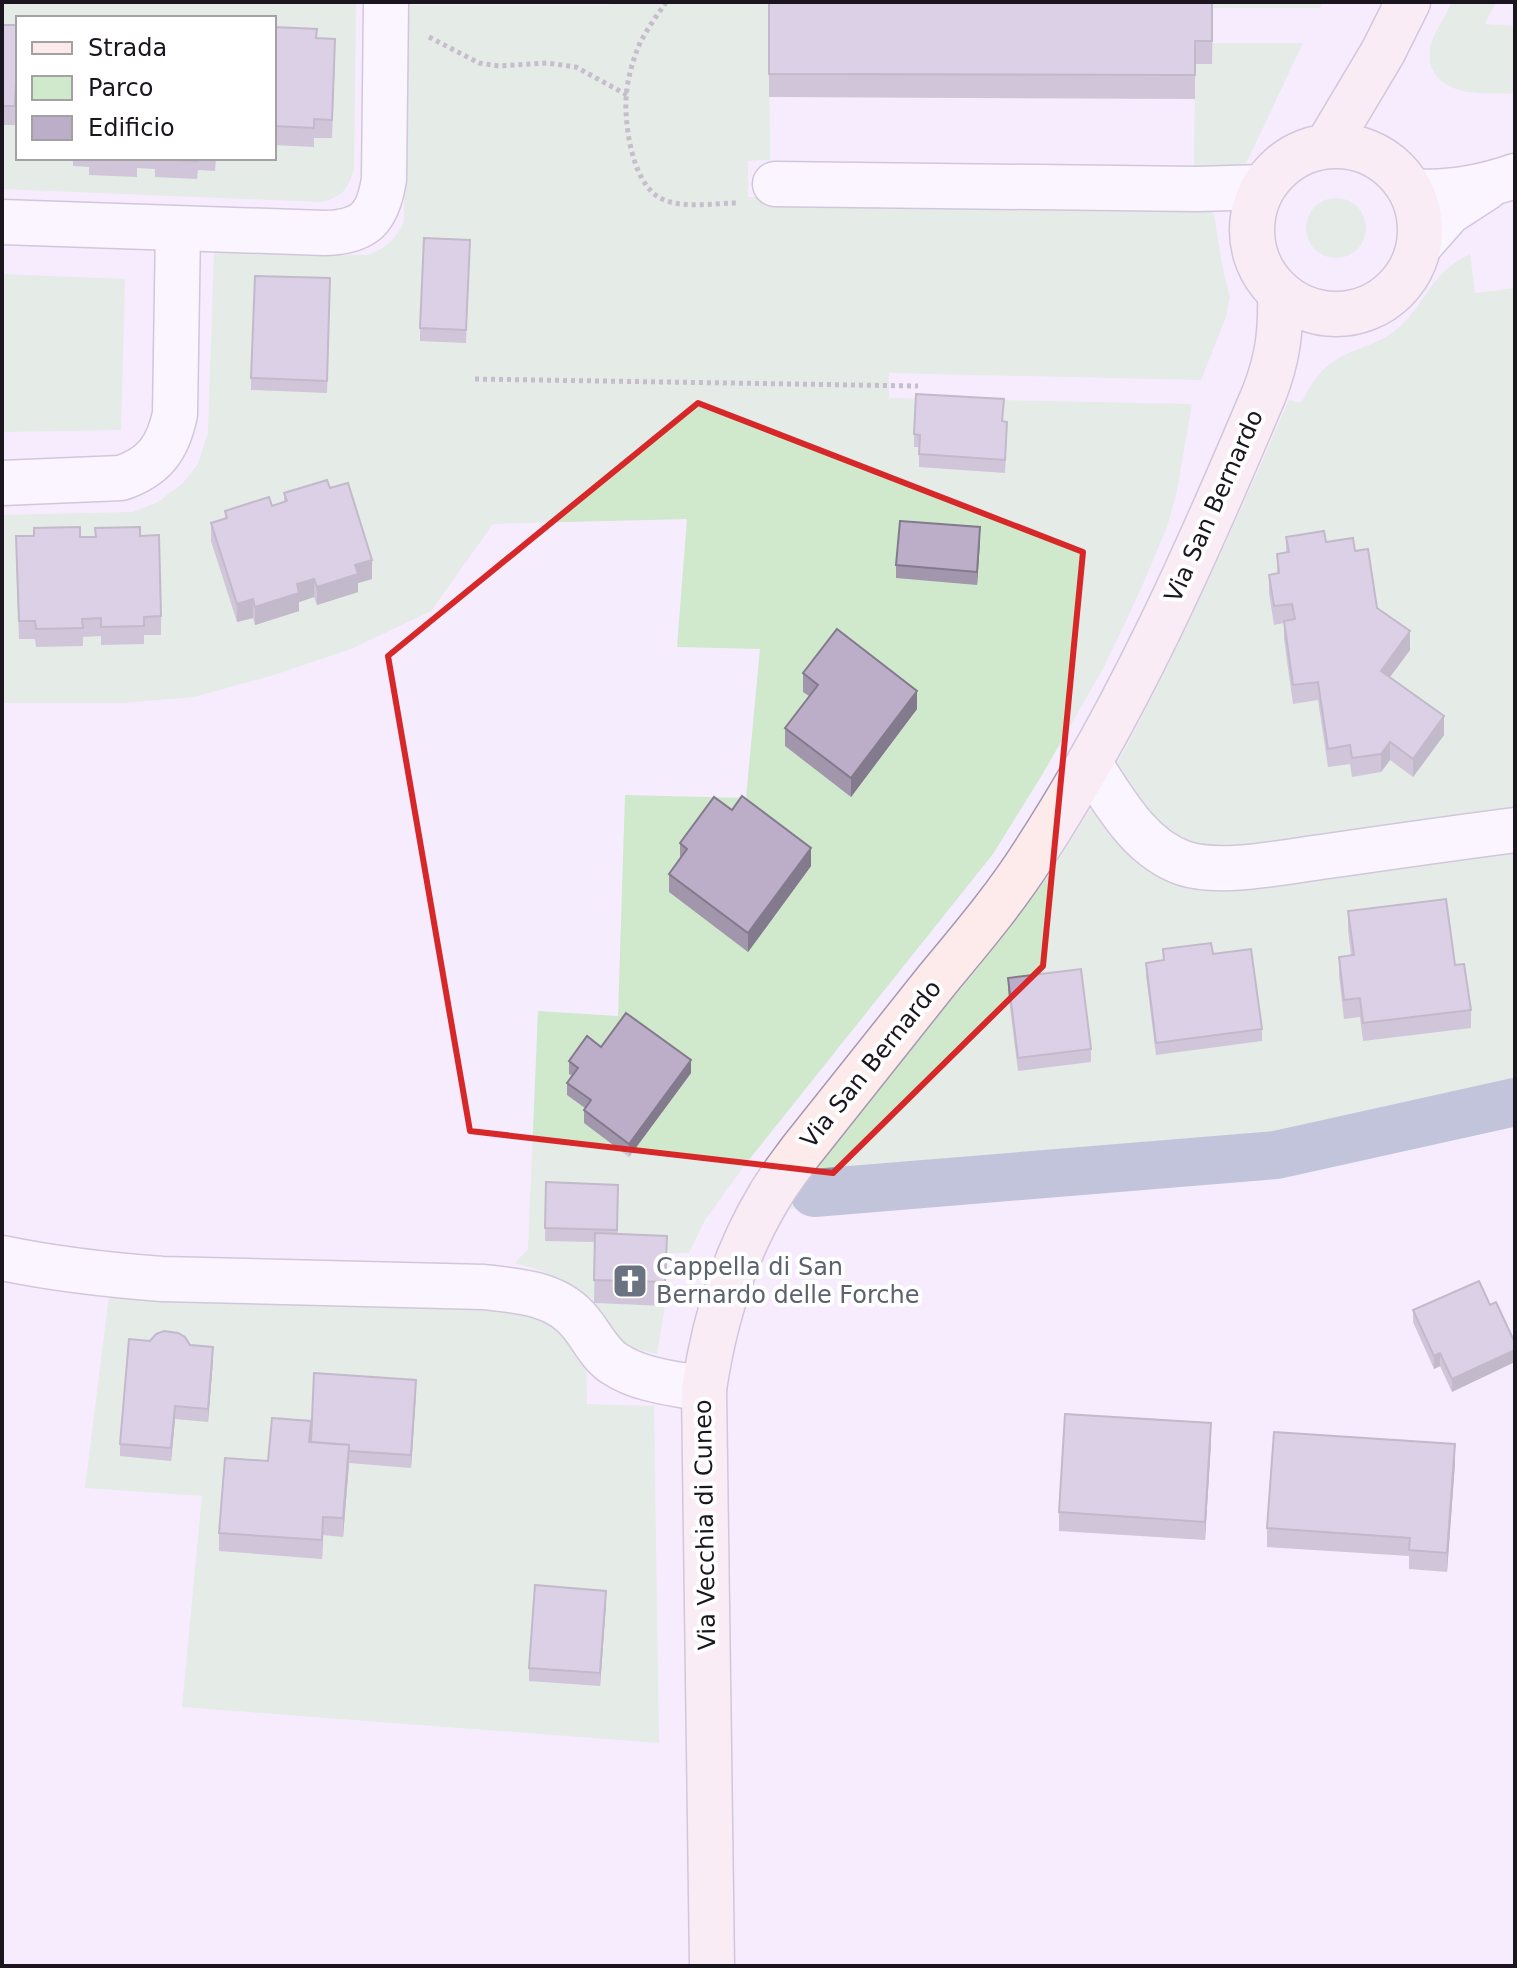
<svg xmlns="http://www.w3.org/2000/svg" width="1517" height="1968" font-family="'DejaVu Sans',sans-serif">
  <style>
    .green { fill: #d0e8cc; fill-rule: evenodd }
    .lines { fill: none; stroke-linecap: round; stroke-linejoin: round }
    .canal { stroke: #8393b3; stroke-width: 48 }
    .street-casing { stroke: #a698b3; stroke-width: 47 }
    .secondary-casing { stroke: #a698b3; stroke-width: 47 }
    .path { stroke: #8c8593; stroke-width: 5; stroke-dasharray: 4 4; stroke-linecap: butt }
    .street { stroke: #fff; stroke-width: 44 }
    .secondary { stroke: #fdeaea; stroke-width: 44 }
    .wall { fill: #a296ad }
    .shaded-wall { fill: #847a8d }
    .building { fill: #bcaec9; stroke: #847a8d; stroke-width: 2 }
    .marked { fill: none; stroke: #d62828; stroke-width: 6; stroke-linejoin: round }
    .labels { text-anchor: middle; dominant-baseline: central; stroke-width: 8; stroke-linejoin: round; paint-order: stroke }
    .street-label { font-size: 24px; fill: #1b151f; stroke: #fff }
    .worship-label { font-size: 24px; fill: #5b616d; stroke: #fff; text-anchor: start }
  </style>
  <rect width="100%" height="100%" fill="#f5ecfe"/>
  <!-- green -->
  <g class="green">
    <path d="M2,2h354l-2,167c-6,20 -12,29 -34,33l-318,-13zM18,18h256v140h-256z"/>
    <path d="M610,2h712l-2,6 -551,-1 1,153 -22,1v36l453,6 12,7 10,59 7,28 -4,20 -25,63 -312,-7v25l303,6 -15,87 -10,36 -27,64 -36,76 -62,108 -49,79 -249,312 -39,54 -16,33h-22v6l-73,44 71,3 -8,48 -24,-6 -11,-8 -54,-55 -26,-14 -27,-8 13,-14 10,-238 80,5 7,-221 121,3 14,-149 -83,-2 10,-128 -194,5 -62,87 -80,38 -77,26 -80,22 -70,6h-122v-188l131,-3 25,-10 25,-19 15,-19 10,-32 6,-180 152,3c19,-5 29,-15 38,-33l3,-217h202z"/>
    <path d="M1452,2h44l-11,22 30,2v68c-27,-1 -73,4 -84,-28 -2,-7 -2,-17 1,-25 5,-13 14,-26 20,-39z"/>
    <polygon points="1212,43 1303,43 1245,166 1194,166 1195,64 1212,64"/>
    <circle cx="1336" cy="228" r="30"/>
    <path d="M1470,254l5,39 40,-5v525l-295,39 -47,-12 -60,-69c66,-120 121,-246 176,-371l12,3c7,-12 14,-26 25,-36 20,-18 50,-20 71,-38 29,-25 33,-56 73,-75z"/>
    <polygon points="2,274 125,279 121,430 2,432"/>
    <polygon points="1095,802 1142,861 1515,847 1515,1115 1266,1170 788,1209 849,1124 976,970 1044,882"/>
    <polygon points="109,1296 498,1304 554,1321 586,1358 587,1404 654,1406 659,1743 182,1707 202,1496 85,1488"/>
  </g>
  <g class="lines">
    <!-- canal -->
    <polyline class="canal" points="814,1193 1276,1155 1515,1102"/>
    <defs>
      <g id="street">
        <polyline points="775,184 1197,189 1263,187"/>
        <path d="M1411,191c36,3 69,-3 104,-15"/>
        <path d="M2,222l323,11c40,-1 53,-15 59,-54l2,-177"/>
        <polyline points="1419,246 1449,212 1486,188"/>
        <path d="M2,483l119,-5c33,-11 47,-30 54,-64l3,-185"/>
        <path d="M1089,763c25,37 49,84 94,100 38,13 105,-2 145,-7 62,-9 125,-18 187,-26"/>
        <path d="M2,1258c53,11 106,17 160,21l322,8c35,4 73,6 96,35 12,14 19,32 35,42 26,17 59,19 89,25"/>
      </g>
      <g id="secondary">
        <polyline points="1327,146 1383,52 1408,2"/>
        <circle cx="1336" cy="230" r="84"/>
        <path d="M712,1966l-8,-577c10,-67 30,-134 65,-192 9,-16 21,-31 32,-46 45,-57 90,-114 136,-171 33,-40 68,-81 96,-125 94,-144 164,-302 231,-461 14,-36 17,-62 16,-101"/>
      </g>
    </defs>
    <!-- street casing -->
    <use href="#street" class="street-casing"/>
    <!-- secondary casing -->
    <use href="#secondary" class="secondary-casing"/>
    <!-- path -->
    <g class="path">
      <path d="M666,2c-11,17 -25,34 -31,54 -6,17 -10,36 -9,55 1,27 9,75 36,88 21,10 51,4 74,4"/>
      <polyline points="429,37 479,63 499,66 547,63 576,67 627,95"/>
      <polyline points="475,379 918,386"/>
    </g>
    <!-- street -->
    <use href="#street" class="street"/>
    <!-- secondary -->
    <use href="#secondary" class="secondary"/>
  </g>
  <!-- wall -->
  <g class="wall">
    <polygon points="769,2 1213,2 1212,64 1195,64 1195,99 769,97"/>
    <polygon points="2,25 18,25 15,125 2,125"/>
    <polygon points="274,27 317,38 335,57 332,138 314,138 314,147 274,145"/>
    <polygon points="73,158 216,158 215,171 198,170 197,179 155,177 155,169 137,168 137,177 89,175 89,167 73,166"/>
    <polygon points="470,240 466,343 420,341 420,328"/>
    <polygon points="330,278 327,393 251,390 251,378"/>
    <polygon points="914,434 1007,434 1005,473 919,467 919,447 914,447"/>
    <polygon points="330,488 372,579 358,583 358,592 317,605 314,597 299,602 299,611 255,625 253,618 237,622 211,541 211,523 225,519 225,511 272,506 284,502 284,493"/>
    <polygon points="140,536 161,616 161,635 144,635 144,644 101,645 101,636 83,637 83,646 36,647 35,639 19,639 16,555 80,537"/>
    <polygon points="1286,537 1326,542 1355,551 1377,608 1410,650 1390,677 1444,735 1413,777 1390,760 1381,772 1352,777 1350,764 1328,767 1318,700 1293,704 1284,639 1284,623 1274,625 1269,593 1269,575 1277,573 1277,554 1286,553"/>
    <polygon points="980,540 977,585 896,578 896,565"/>
    <polygon points="803,673 917,709 851,797 785,746 785,728 809,696 803,692"/>
    <polygon points="680,843 811,866 748,952 669,892 669,874 680,858"/>
    <polygon points="1348,911 1455,965 1471,1010 1471,1028 1363,1041 1360,1017 1344,1019 1339,975 1339,957 1351,955 1348,930"/>
    <polygon points="1163,949 1213,954 1262,1029 1262,1041 1156,1055 1146,975 1146,963 1163,960"/>
    <polygon points="1008,978 1091,1049 1091,1062 1018,1071 1008,991"/>
    <polygon points="601,1047 691,1073 629,1157 584,1123 584,1110 585,1108 567,1095 567,1083 572,1076 569,1074 569,1061"/>
    <polygon points="546,1182 618,1185 618,1234 667,1259 665,1306 594,1303 595,1242 545,1241"/>
    <polygon points="1479,1281 1452,1392 1440,1366 1434,1369 1413,1322 1413,1310"/>
    <polygon points="150,1341 190,1345 213,1360 208,1422 175,1419 171,1461 120,1456 120,1444"/>
    <polygon points="416,1393 411,1468 349,1463 343,1537 323,1535 322,1559 219,1551 219,1533 268,1461 311,1421"/>
    <polygon points="1211,1442 1205,1540 1059,1531 1059,1512"/>
    <polygon points="1455,1463 1447,1572 1409,1569 1409,1556 1267,1547 1267,1528"/>
    <polygon points="606,1603 600,1686 529,1681 529,1668"/>
  </g>
  <!-- shaded-wall -->
  <g class="shaded-wall">
    <polygon points="980,527 980,540 977,585 977,572"/>
    <polygon points="372,560 372,579 358,583 358,592 317,605 317,587 355,565"/>
    <polygon points="314,579 314,597 299,602 299,611 255,625 255,607 297,584"/>
    <polygon points="253,599 253,618 237,622 237,604"/>
    <polygon points="1410,631 1410,650 1381,689 1381,671"/>
    <polygon points="917,691 917,709 851,797 851,778"/>
    <polygon points="1444,716 1444,735 1413,777 1413,759"/>
    <polygon points="1390,742 1390,760 1381,772 1381,754"/>
    <polygon points="811,848 811,866 748,952 748,933"/>
    <polygon points="691,1060 691,1073 629,1157 629,1144"/>
    <polygon points="213,1347 213,1360 208,1422 208,1409"/>
    <polygon points="1515,1350 1515,1362 1452,1392 1452,1379"/>
    <polygon points="1440,1353 1440,1366 1434,1369 1434,1356"/>
    <polygon points="416,1380 416,1393 411,1468 411,1455"/>
    <polygon points="175,1406 175,1419 171,1461 171,1448"/>
    <polygon points="1211,1423 1211,1442 1205,1540 1205,1522"/>
    <polygon points="1455,1444 1455,1463 1447,1572 1447,1553"/>
    <polygon points="349,1445 349,1463 343,1537 343,1518"/>
    <polygon points="323,1517 323,1535 322,1559 322,1540"/>
    <polygon points="606,1591 606,1603 600,1686 600,1673"/>
  </g>
  <!-- building -->
  <g class="building">
    <polygon points="769,2 1212,2 1212,41 1195,41 1195,75 769,74"/>
    <polygon points="2,25 18,25 15,106 2,106"/>
    <polygon points="274,27 317,29 316,38 335,39 332,120 314,119 314,128 274,126"/>
    <polygon points="155,158 198,158 197,161 155,159"/>
    <polygon points="424,238 470,240 466,330 420,328"/>
    <polygon points="255,276 330,278 327,381 251,378"/>
    <polygon points="916,394 1004,399 1002,421 1007,422 1005,460 919,454 920,435 914,434"/>
    <polygon points="327,480 330,488 348,483 372,560 355,565 358,574 317,587 314,579 297,584 299,593 255,607 253,599 237,604 211,523 227,518 225,511 269,497 272,506 287,501 284,493"/>
    <polygon points="900,521 980,527 977,572 896,565"/>
    <polygon points="80,527 80,537 96,537 95,528 140,527 140,536 159,535 161,616 144,617 144,626 101,627 101,618 82,619 83,628 36,629 35,621 19,621 16,536 34,536 34,528"/>
    <polygon points="1324,531 1326,542 1353,538 1355,551 1368,549 1377,608 1410,631 1381,671 1444,716 1413,759 1390,742 1381,754 1352,758 1350,745 1328,749 1318,682 1293,685 1284,621 1295,619 1292,604 1274,606 1269,575 1279,573 1277,554 1289,552 1286,537"/>
    <polygon points="837,629 917,691 851,778 785,728 818,685 803,673"/>
    <polygon points="742,796 811,848 748,933 669,874 687,849 680,843 714,797 732,810"/>
    <polygon points="1446,899 1455,965 1464,964 1471,1010 1363,1023 1360,998 1344,1000 1339,957 1354,955 1348,911"/>
    <polygon points="1211,943 1213,954 1251,949 1262,1029 1156,1043 1146,963 1164,960 1163,949"/>
    <polygon points="1081,969 1091,1049 1018,1058 1008,978"/>
    <polygon points="626,1013 691,1060 629,1144 584,1110 591,1100 567,1083 578,1068 569,1061 587,1036 601,1047"/>
    <polygon points="546,1182 618,1185 617,1230 545,1228"/>
    <polygon points="595,1233 667,1236 665,1282 594,1280"/>
    <polygon points="1479,1281 1490,1305 1496,1302 1515,1343 1515,1350 1452,1379 1440,1353 1434,1356 1413,1310"/>
    <polygon points="164,1331 178,1333 185,1337 190,1345 213,1347 208,1409 175,1406 171,1448 120,1444 129,1339 150,1341 156,1334"/>
    <polygon points="314,1373 416,1380 411,1455 349,1451 349,1445 311,1442"/>
    <polygon points="1065,1414 1211,1423 1205,1522 1059,1512"/>
    <polygon points="272,1418 311,1421 309,1442 349,1445 343,1518 323,1517 322,1540 219,1533 225,1458 268,1461"/>
    <polygon points="1274,1432 1455,1444 1447,1553 1409,1550 1410,1538 1267,1528"/>
    <polygon points="535,1585 606,1591 600,1673 529,1668"/>
  </g>
  <!-- marked area -->
  <path d="M0 0H1517V1968H0ZM698,403l385,149 -40,414 -210,207 -363,-42 -82,-475z" fill="#f5ecfe" fill-opacity=".55" fill-rule="evenodd"/>
  <path class="marked" d="M698,403l385,149 -40,414 -210,207 -363,-42 -82,-475z"/>
  <!-- icons -->
  <defs>
    <symbol id="church-square" viewBox="-11 -11 22 22"><rect x="-9" y="-9" width="18" height="18" rx="4" fill="#6b7280" stroke="#fff"/><path d="M-1.2-6h2.4v3.5h3.3v2.4h-3.3V6h-2.4V-.1h-3.3v-2.4h3.3Z" fill="#fff"/></symbol>
  </defs>
  <g fill-rule="evenodd">
    <use href="#church-square" x="610" y="1261" width="40" height="40"/>
  </g>
  <g class="labels">
    <!-- street labels -->
    <g class="street-label">
      <text transform="translate(1214 506) rotate(-66)">Via San Bernardo</text>
      <text transform="translate(871 1064) rotate(-51)">Via San Bernardo</text>
      <text transform="translate(705 1525) rotate(-91)">Via Vecchia di Cuneo</text>
    </g>
    <!-- worship labels -->
    <g class="worship-label">
      <text x="656" y="1267">Cappella di San<tspan x="656" dy="28">Bernardo delle Forche</tspan></text>
    </g>
  </g>
  <!-- border -->
  <rect width="1517" height="1968" fill="none" stroke="#1b151f" stroke-width="8"/>
  <!-- legend -->
  <rect x="16" y="16" width="260" height="144" fill="#ffffff" stroke="#a4a1a5" stroke-width="2"/>
  <rect x="32" y="42" width="40" height="12" fill="#fdeaea" stroke="#a4a1a5" stroke-width="2"/>
  <text x="88" y="56" font-size="24" fill="#1b151f">Strada</text>
  <rect x="32" y="76" width="40" height="24" fill="#d0e8cc" stroke="#a4a1a5" stroke-width="2"/>
  <text x="88" y="96" font-size="24" fill="#1b151f">Parco</text>
  <rect x="32" y="116" width="40" height="24" fill="#bcaec9" stroke="#a4a1a5" stroke-width="2"/>
  <text x="88" y="136" font-size="24" fill="#1b151f">Edificio</text>
</svg>
